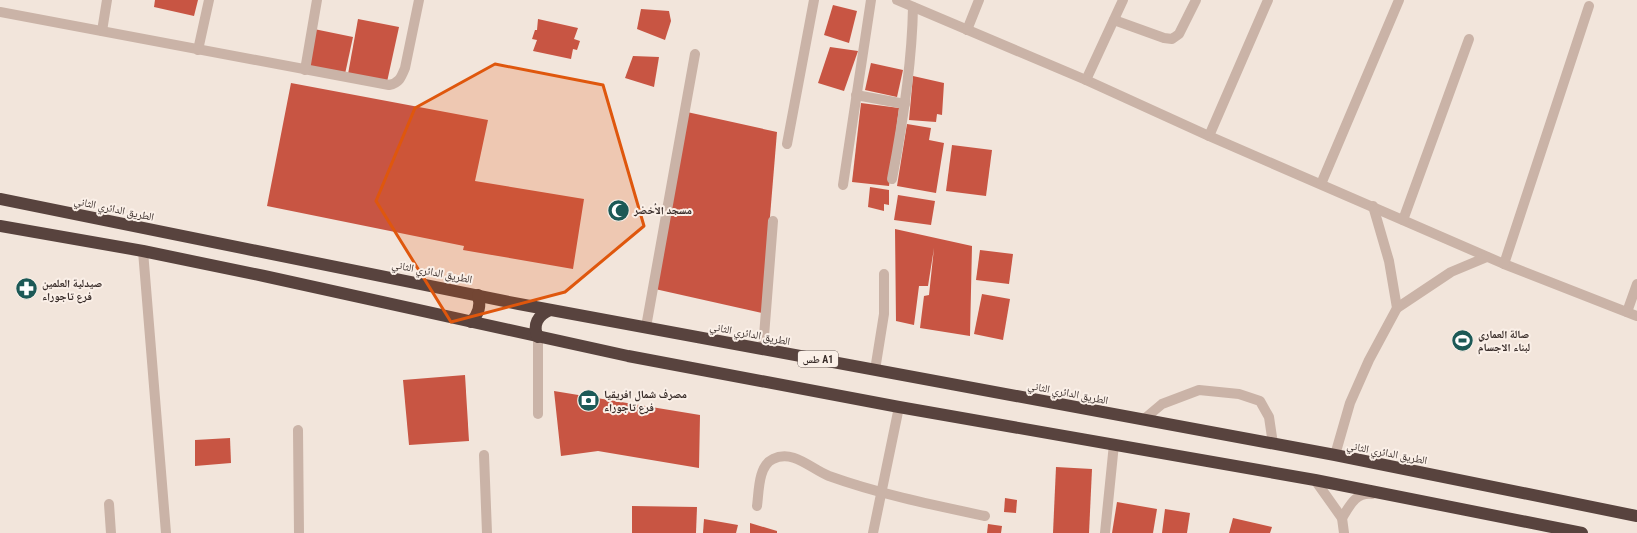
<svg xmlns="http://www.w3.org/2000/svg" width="1637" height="533" font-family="'Roboto Condensed','Noto Naskh Arabic',sans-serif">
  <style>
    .building { fill: #c85543 }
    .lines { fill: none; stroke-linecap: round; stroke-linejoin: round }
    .minor { stroke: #cab3a7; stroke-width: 10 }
    .highway { stroke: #58433e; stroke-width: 12 }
    .marked { fill: #df570d; fill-opacity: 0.2; stroke: #df570d; stroke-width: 3; stroke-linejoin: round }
    .labels { text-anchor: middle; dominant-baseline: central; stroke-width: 4; stroke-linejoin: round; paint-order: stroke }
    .shield { fill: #faefe7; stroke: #716561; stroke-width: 1 }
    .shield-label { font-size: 10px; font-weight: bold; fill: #362a27 }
    .street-label { font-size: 11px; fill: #362a27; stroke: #faefe7 }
    .poi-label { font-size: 11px; font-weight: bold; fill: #362a27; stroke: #faefe7; text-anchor: start }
  </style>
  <rect width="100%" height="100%" fill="#f2e5db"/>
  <!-- building -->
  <g class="building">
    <polygon points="155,0 198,0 194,16 154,7"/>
    <polygon points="833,5 857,11 849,43 824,35"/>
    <polygon points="641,9 669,11 671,21 665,40 637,29"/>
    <polygon points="358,19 399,27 387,82 348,74"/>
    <polygon points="538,19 578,28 574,39 580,41 577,50 573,49 571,59 533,51 537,40 532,39 535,30 537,30"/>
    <polygon points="314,29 353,37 345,74 308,67"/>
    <polygon points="830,47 858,51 844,91 818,83"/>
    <polygon points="633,56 659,57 654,87 625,78"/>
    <polygon points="871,63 903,70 897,97 865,90"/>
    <polygon points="913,76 944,83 942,115 937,114 936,122 909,120"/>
    <polygon points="291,83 488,120 475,181 584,199 573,269 463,250 464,246 267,206"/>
    <polygon points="861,103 899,108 889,186 852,182"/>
    <polygon points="687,112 777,132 762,313 655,289"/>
    <polygon points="907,124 931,128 929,140 944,143 936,193 897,186"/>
    <polygon points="952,145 992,150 986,196 946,191"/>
    <polygon points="870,187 889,190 889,205 884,204 884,211 868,207"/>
    <polygon points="898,195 935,201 931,225 894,220"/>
    <polygon points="895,229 972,246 970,336 920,328 924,296 929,295 934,248 928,286 919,286 914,325 896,321"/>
    <polygon points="980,250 1013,254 1009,284 976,280"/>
    <polygon points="982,294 1010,299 1003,340 974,334"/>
    <polygon points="465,375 469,441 409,445 403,380"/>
    <polygon points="554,391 700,415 699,468 598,451 561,456"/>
    <polygon points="230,438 231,463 195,466 195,440"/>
    <polygon points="1056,467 1092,469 1089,533 1053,533"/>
    <polygon points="1005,498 1017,500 1016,513 1004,512"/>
    <polygon points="1117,502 1157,509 1153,533 1112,533"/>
    <polygon points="632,506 697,507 696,533 632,533"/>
    <polygon points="1165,509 1190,513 1187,533 1162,533"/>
    <polygon points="1233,518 1272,527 1270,533 1229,533"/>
    <polygon points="704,519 738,525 736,533 703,533"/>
    <polygon points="750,523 777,531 777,533 750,533"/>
    <polygon points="988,524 1002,526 1001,533 987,533"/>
  </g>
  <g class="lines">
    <!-- minor -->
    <g class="minor">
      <polyline points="897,0 1086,80 1209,136 1504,264 1637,316"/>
      <path d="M0,12l389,73c10,-2 12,-7 16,-17l14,-68"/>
      <polyline points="1114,20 1164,38 1172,39 1179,34 1196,0"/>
      <polyline points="967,30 979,0"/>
      <polyline points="102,31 107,0"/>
      <polyline points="198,50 209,0"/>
      <polyline points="305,70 317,0"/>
      <polyline points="1086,80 1123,0"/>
      <polyline points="856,95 905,104"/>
      <polyline points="1209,136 1268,0"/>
      <polyline points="787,144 814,0"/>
      <path d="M892,179c11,-57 20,-114 21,-172"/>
      <polyline points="1321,184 1399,0"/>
      <polyline points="843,185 871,0"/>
      <polyline points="1373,206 1389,261 1397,308"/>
      <polyline points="1403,220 1469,39"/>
      <polyline points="143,251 166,533"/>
      <polyline points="1504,264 1589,6"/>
      <polyline points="1627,312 1637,284"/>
      <polyline points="646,327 695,54"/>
      <polyline points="763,349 773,221"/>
      <polyline points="875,370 884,314 884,274"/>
      <polyline points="538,414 538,337"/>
      <polyline points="1143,420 1162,404 1199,390 1239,394 1260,401 1269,417 1273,444"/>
      <polyline points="298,430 299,533"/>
      <polyline points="484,455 487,533"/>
      <polyline points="1335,455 1350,403 1369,360 1397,308 1451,272 1487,257"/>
      <polyline points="1315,480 1342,518 1344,533"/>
      <polyline points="109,504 111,533"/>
      <path d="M757,506c2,-14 1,-40 16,-47 20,-10 38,10 56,17 50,18 104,29 156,40"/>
      <path d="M1342,518c8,-13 14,-26 30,-24"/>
      <polyline points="873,533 899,407"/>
      <polyline points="1105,533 1114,444"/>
    </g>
    <!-- highway -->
    <g class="highway">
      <polyline points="0,199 519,304 1335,455 1637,516"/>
      <polyline points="0,226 143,251 264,276 628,356 899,407 1315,480 1582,533"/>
      <path d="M471,322c8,-8 10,-17 7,-27"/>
      <path d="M538,337c-6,-12 0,-22 12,-27"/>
    </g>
  </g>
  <!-- marked area -->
  <path class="marked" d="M495,64l108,21 41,141 -79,66 -114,30 -75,-121 39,-93z"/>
  <!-- icons -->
  <defs>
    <symbol id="mosque-disc" viewBox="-11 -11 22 22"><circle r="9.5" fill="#1c5956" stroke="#faefe7"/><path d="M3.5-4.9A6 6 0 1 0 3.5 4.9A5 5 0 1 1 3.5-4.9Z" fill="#fff"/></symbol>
    <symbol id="pharmacy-disc" viewBox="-11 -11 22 22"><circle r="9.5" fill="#1c5956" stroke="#faefe7"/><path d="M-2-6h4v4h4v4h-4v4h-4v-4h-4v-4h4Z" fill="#fff"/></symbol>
    <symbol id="stadium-disc" viewBox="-11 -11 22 22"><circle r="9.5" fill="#1c5956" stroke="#faefe7"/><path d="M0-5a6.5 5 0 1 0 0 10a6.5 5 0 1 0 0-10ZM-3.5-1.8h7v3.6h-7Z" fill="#fff"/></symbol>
    <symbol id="bank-disc" viewBox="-11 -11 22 22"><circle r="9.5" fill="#1c5956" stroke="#faefe7"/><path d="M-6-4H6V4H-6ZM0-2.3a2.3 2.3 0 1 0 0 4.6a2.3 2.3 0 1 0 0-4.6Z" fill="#fff"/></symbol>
  </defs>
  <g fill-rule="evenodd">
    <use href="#mosque-disc" x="606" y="198" width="25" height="25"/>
    <use href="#pharmacy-disc" x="14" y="276" width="25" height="25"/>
    <use href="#stadium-disc" x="1450" y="328" width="25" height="25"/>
    <use href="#bank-disc" x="576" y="388" width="25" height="25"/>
  </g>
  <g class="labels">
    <!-- shield labels -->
    <rect class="shield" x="798" y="351" width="40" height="16" rx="3"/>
    <g class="shield-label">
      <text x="818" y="359">طس A1</text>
    </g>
    <!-- street labels -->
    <g class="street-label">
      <text transform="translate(114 209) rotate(12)">الطريق الدائري الثاني</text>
      <text transform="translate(432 272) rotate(11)">الطريق الدائري الثاني</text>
      <text transform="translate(750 334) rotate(11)">الطريق الدائري الثاني</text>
      <text transform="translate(1068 393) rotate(11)">الطريق الدائري الثاني</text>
      <text transform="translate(1387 453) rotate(11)">الطريق الدائري الثاني</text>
    </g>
    <!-- poi labels -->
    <g class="poi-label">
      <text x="634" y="210">مسجد الأخضر</text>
      <text x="42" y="283">صيدلية العلمين<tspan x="42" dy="13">فرع تاجوراء</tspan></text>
      <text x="1478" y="334">صالة العماري<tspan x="1478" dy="13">لبناء الاجسام</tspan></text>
      <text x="604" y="394">مصرف شمال افريقيا<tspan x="604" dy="13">فرع تاجوراء</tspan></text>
    </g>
  </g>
</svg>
